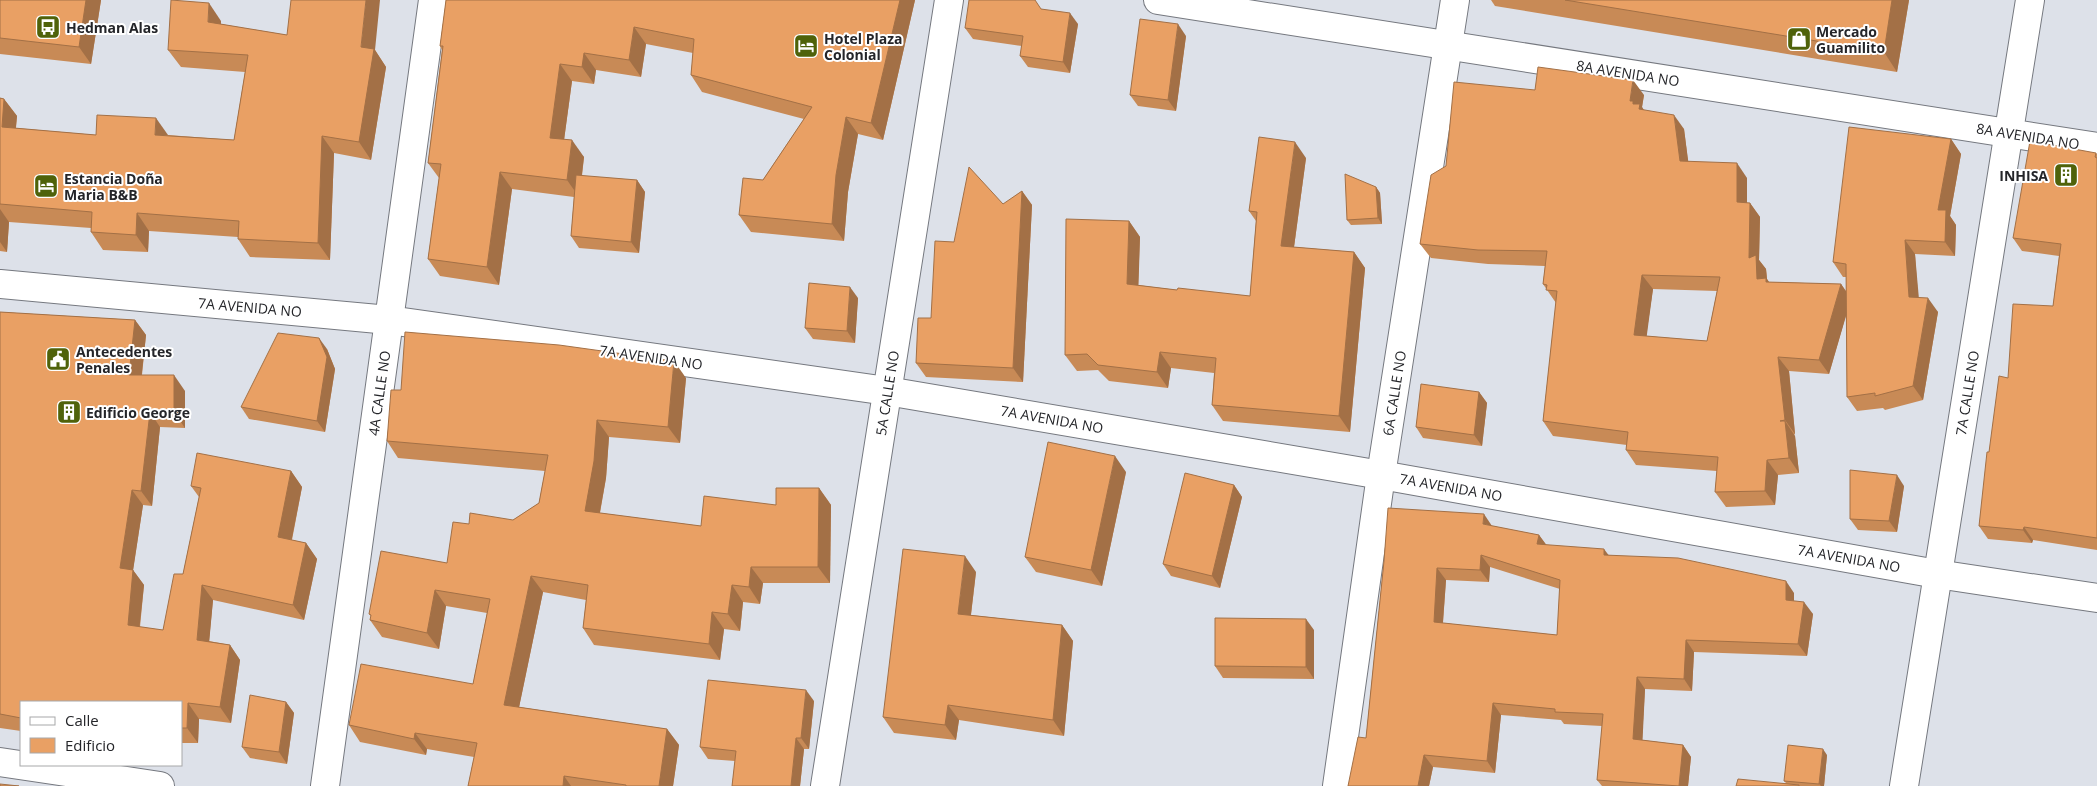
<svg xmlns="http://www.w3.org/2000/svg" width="2097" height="786" font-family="'Open Sans',sans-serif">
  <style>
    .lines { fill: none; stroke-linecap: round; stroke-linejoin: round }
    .minor-casing { stroke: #75787f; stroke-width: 30 }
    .tertiary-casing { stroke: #75787f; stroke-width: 30 }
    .minor { stroke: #fff; stroke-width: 28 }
    .tertiary { stroke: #fff; stroke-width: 28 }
    .wall { fill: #c88a56; fill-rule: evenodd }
    .shaded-wall { fill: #a37046 }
    .building { fill: #e9a064; stroke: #a37046; fill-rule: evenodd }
    .labels { text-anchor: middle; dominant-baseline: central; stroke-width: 4; stroke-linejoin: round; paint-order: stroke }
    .poi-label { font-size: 14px; font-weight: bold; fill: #242529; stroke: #fff; text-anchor: start }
    .street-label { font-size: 14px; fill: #242529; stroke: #fff }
  </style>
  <rect width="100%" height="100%" fill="#dde1e9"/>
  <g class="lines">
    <defs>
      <g id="minor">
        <polyline points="1158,0 2097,147"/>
        <polyline points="0,284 389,320 887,391 1381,475 1937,574 2097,598"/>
        <polyline points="325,786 433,0"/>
        <polyline points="825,786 949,0"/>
        <polyline points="1337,786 1381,475 1455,0"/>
      </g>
      <g id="tertiary">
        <polyline points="0,762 160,786"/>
        <polyline points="1904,786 2030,0"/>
      </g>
    </defs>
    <!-- minor casing -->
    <use href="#minor" class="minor-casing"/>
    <!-- tertiary casing -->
    <use href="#tertiary" class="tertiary-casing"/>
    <!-- minor -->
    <use href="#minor" class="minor"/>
    <!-- tertiary -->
    <use href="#tertiary" class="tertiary"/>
  </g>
  <!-- wall -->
  <g class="wall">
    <polygon points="0,0 101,0 91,64 0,54"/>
    <polygon points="446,0 915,0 883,140 858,134 848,192 844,241 751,232 739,215 804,119 702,92 691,75 693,53 646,44 641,77 596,70 594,84 572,81 564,140 584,157 582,176 637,180 645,192 639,253 579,248 571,236 574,197 512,189 499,285 440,276 428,259 439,178 428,163 442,50 440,46"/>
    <polygon points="1491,0 1909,0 1897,72 1495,6"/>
    <polygon points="1041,9 1078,24 1070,73 1028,67 1020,56 1022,46 973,39 965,28"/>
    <polygon points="221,21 221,24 375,50 386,67 371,160 334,153 330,260 250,257 238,239 238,237 149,231 148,252 103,250 91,232 91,228 9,222 7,252 0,251 0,98 4,99 17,116 16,128 96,135 168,135 234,140 245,72 181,67 168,50"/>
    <polygon points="1186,36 1176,111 1138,106 1130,95"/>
    <path d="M1535,90l109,5 -2,12 1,3 41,19 4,32 59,17v25h3l10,14 -1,43 7,9 1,10 2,3 72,2 5,7v-14h-3l-10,-15 118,-123 10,15 -11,62 6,9 -1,31 -40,-2 3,43 20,15 -15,88 -38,10 -2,-2 -26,3 -10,-14 -1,-82 -17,59 -40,-3 6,63 -1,1 1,1 4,37 -21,2 -3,30 -49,2 -11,-15 2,-21 -81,-6 -10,-15 1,-5 -74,-9 -10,-15 13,-118 -13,-19 2,-18 -57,-2 -57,-6 -11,-14 26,-78zM1653,289l64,2 -10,50 -61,-5z"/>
    <polygon points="2096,153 2097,154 2097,550 2033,540 2032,543 1988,539 1979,526 1989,452 2008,378 2053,306 2059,256 2022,251 2013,238"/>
    <polygon points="1306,158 1294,247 1354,252 1365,268 1350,432 1223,421 1212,405 1214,373 1171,368 1168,388 1109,381 1098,370 1077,371 1065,355 1129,221 1140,237 1138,285 1177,290 1250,296 1256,221 1249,211"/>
    <polygon points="1376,187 1380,193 1382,224 1351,225 1347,220"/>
    <polygon points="1022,191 1032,205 1023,382 926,377 916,363 931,318 954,242"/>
    <polygon points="858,298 855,343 813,339 805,328"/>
    <polygon points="0,312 135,320 146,335 142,375 185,391 185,428 160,427 152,506 143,505 133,570 144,585 140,627 163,630 183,574 199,497 191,486 291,471 302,487 292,540 306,543 317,559 304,620 213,600 209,641 230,645 240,660 231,723 199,719 198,743 181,743 181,702 21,702 21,731 0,728"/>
    <polygon points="327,349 335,369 325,432 249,419 241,407"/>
    <polygon points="686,378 680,443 609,437 606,478 600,513 701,526 776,505 819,488 831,505 830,583 763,583 760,604 743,602 740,631 724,629 720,660 594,645 583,628 586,600 543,592 519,707 667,729 679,745 673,786 468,786 474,757 427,749 426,755 360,742 349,725 473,684 487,613 446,606 439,649 382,637 370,620 371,616 369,614 447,563 469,524 513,520 539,503 545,471 398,458 387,441 401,390"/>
    <polygon points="1479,392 1487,403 1482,446 1423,438 1416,427"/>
    <polygon points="1126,472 1102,586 1036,572 1025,557"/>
    <polygon points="1234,485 1242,497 1220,588 1171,576 1163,564"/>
    <polygon points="1904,486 1897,532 1858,530 1850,519"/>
    <path d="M1492,526l47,9 7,10 63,10 185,38v8l19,13 -6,42 -113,-4 -2,39 -47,-2 -3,51 41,5 8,12 -3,29h-86l-5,-6 5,-54 -38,-2 -3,-4 -60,-5 -6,58 -62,-6 -4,19h-81l18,-48 18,-177zM1490,567l70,22 -3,46 -114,-12 3,-43 43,2z"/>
    <polygon points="976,572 971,615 1062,625 1073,641 1064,736 959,720 956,740 894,733 883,717"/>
    <polygon points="1314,630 1314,679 1223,678 1215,666"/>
    <polygon points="814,701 809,749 804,749 800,786 732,786 735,761 708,759 700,747"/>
    <polygon points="286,702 294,713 287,764 250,758 242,747"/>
    <polygon points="1827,755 1824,786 1736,786 1786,783 1784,781"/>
  </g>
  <!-- shaded-wall -->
  <g class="shaded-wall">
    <polygon points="86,0 101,0 91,64 79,47"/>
    <polygon points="366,0 380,0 375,50 386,67 371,160 359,142 361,47"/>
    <polygon points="900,0 915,0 883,140 871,123"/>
    <polygon points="1892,0 1909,0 1897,72 1884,52"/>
    <polygon points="209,3 221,21 220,40 208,22"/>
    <polygon points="1070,13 1078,24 1070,73 1063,62"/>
    <polygon points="1178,24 1186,36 1176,111 1168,100"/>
    <polygon points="634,27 646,44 641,77 629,60"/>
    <polygon points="584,53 596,70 594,84 582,67"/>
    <polygon points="560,64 572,81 562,155 550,138"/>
    <polygon points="1633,80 1644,95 1642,107 1650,119 1630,101"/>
    <polygon points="4,99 17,116 14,145 2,127"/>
    <polygon points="1674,115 1684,129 1690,175 1680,161"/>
    <polygon points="846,117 858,134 848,192 844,241 832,224 836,175"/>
    <polygon points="156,118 168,135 155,135"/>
    <polygon points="322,136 334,153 330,260 318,243"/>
    <polygon points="1951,139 1961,154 1950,216 1956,225 1955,256 1945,242 1938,210"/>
    <polygon points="572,140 584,157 579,197 567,180"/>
    <polygon points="1295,142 1306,158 1292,262 1281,246"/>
    <polygon points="1737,163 1747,178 1747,216 1737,202"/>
    <polygon points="500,172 512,189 499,285 487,267"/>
    <polygon points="637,180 645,192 639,253 631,242"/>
    <polygon points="1376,187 1380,193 1382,224 1378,218"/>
    <polygon points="1022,191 1032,205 1023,382 1013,368"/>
    <polygon points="1750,203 1760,217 1759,260 1766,269 1767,279 1776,293 1757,279 1749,258"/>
    <polygon points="0,209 9,222 7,252 0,242"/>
    <polygon points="137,213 149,231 148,252 136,235"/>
    <polygon points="1129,221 1140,237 1138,300 1127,284"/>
    <polygon points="1905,240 1915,254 1920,311 1909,297"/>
    <polygon points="1354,252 1365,268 1350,432 1339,416"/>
    <polygon points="1642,275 1653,289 1645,349 1634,335"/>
    <polygon points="1841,284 1851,299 1829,374 1819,360"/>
    <polygon points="850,287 858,298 855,343 847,331"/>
    <polygon points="1928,298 1938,312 1923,400 1913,386"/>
    <polygon points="135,320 146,335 140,390 129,375"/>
    <polygon points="319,338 327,349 335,369 325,432 317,421"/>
    <polygon points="1160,352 1171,368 1168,388 1157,372"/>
    <polygon points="1778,357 1789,371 1795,434 1785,420"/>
    <polygon points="674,361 686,378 680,443 668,427"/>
    <polygon points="174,375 185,391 185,428 174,412"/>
    <polygon points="1479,392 1487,403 1482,446 1474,435"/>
    <polygon points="150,412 160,427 152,506 141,491"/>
    <polygon points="597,420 609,437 606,478 597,528 585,511"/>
    <polygon points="1785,421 1795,436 1799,473 1789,458"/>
    <polygon points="1115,456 1126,472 1102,586 1091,570"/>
    <polygon points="1767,460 1778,475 1775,505 1765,491"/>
    <polygon points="291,471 302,487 289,553 278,537"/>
    <polygon points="1897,475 1904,486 1897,532 1889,521"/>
    <polygon points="1234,485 1242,497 1220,588 1212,576"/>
    <polygon points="819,488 831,505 830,583 818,567"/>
    <polygon points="132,490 143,505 131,584 120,568"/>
    <polygon points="1484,514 1492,526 1483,524"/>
    <polygon points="2024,527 2033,540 2032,543 2023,530"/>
    <polygon points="1539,535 1548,547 1537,544"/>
    <polygon points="306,543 317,559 304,620 293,605"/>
    <polygon points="1604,549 1613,561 1604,555"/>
    <polygon points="1481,555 1490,567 1489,582 1480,570"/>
    <polygon points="965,556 976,572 969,630 958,614"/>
    <polygon points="751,567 763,583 760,604 749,587"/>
    <polygon points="1437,568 1446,580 1442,634 1434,622"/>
    <polygon points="133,570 144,585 138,641 128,625"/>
    <polygon points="531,576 543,592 516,722 504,705"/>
    <polygon points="1786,581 1794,593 1794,612 1786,600"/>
    <polygon points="202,585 213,600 208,655 197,640"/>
    <polygon points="732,585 743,602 740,631 728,614"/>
    <polygon points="435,590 446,606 439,649 427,633"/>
    <polygon points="1804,602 1813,614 1807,656 1798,644"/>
    <polygon points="712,612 724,629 720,660 709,644"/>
    <polygon points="1306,619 1314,630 1314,679 1306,667"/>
    <polygon points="1062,625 1073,641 1064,736 1053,720"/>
    <polygon points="1686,640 1694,652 1692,691 1684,679"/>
    <polygon points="230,645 240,660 231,723 220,707"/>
    <polygon points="1637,677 1645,689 1642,751 1633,739"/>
    <polygon points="806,690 814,701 809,749 801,738"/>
    <polygon points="286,702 294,713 287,764 279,752"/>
    <polygon points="188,703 199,719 198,743 187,728"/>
    <polygon points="1493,703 1501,715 1495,773 1487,761"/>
    <polygon points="948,705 959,720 956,740 945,725"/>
    <polygon points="667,729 679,745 673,786 659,786"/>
    <polygon points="415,733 427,749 426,755 414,739"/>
    <polygon points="796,738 804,749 800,786 791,786"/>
    <polygon points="1683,745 1691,757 1688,786 1679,786"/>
    <polygon points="1823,749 1827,755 1824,786 1821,786 1819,784"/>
    <polygon points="1424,755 1433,767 1429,786 1418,786"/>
    <polygon points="564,776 571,786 563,786"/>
  </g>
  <!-- building -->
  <g class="building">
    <polygon points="0,0 86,0 79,47 0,38"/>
    <polygon points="171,0 209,3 208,22 287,35 291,0 366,0 361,47 374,49 359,142 322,136 318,243 238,239 239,221 137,213 136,235 91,232 92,212 0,204 0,98 4,99 2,127 96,135 97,115 156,118 155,135 234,140 248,55 168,50"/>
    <polygon points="446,0 900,0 871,123 846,117 836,175 832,224 739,215 743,178 763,180 812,107 691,75 694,39 634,27 629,60 584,53 582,67 560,64 550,138 572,140 567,180 500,172 487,267 428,259 441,164 428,163 443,46 440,46"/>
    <polygon points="969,0 1035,0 1041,9 1070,13 1063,62 1020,56 1023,36 965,28"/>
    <polygon points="1565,0 1892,0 1884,52"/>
    <polygon points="1140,19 1178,24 1168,100 1130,95"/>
    <path d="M1538,67l95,13 -3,21h3v3h7l-1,5 35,6 6,46 57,2v39l13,1 -1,55 7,-3 1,24 9,-1v4l75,2 -22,76 -41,-3 7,63 -5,1h5l4,37 -22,2 -2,31 -50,1 3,-35 -92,-7 2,-18 -85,-11 14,-130 -11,-1 1,-5 -4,-1 4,-33 -69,-1 -58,-6 11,-69 15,-9 8,-84 81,8zM1642,275l78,2 -13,64 -73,-6z"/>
    <polygon points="1849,127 1951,139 1938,210 1946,210 1945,242 1905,240 1909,297 1928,298 1913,386 1875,396 1875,393 1847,397 1846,264 1833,262"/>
    <polygon points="1259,137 1295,142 1281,246 1354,252 1339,416 1212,405 1216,358 1160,352 1157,372 1098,365 1087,354 1065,355 1066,219 1129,221 1127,284 1177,290 1178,288 1250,296 1257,212 1249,211"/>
    <polygon points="2030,141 2096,153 2095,157 2097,158 2097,538 2024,527 2023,530 1979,526 1987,452 1989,452 1999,376 2008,378 2013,304 2053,306 2061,244 2013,238"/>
    <polygon points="969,167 1003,204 1022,191 1013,368 916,363 918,318 931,318 935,241 954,242"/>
    <polygon points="1345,174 1376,187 1378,218 1347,220"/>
    <polygon points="576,175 637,180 631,242 571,236"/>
    <polygon points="809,283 850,287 847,331 805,328"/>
    <polygon points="0,312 135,320 129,375 174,375 174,412 150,412 141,491 132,490 120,568 133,570 128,625 163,630 174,574 183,574 201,488 191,486 197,453 291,471 278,537 306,543 293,605 202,585 197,640 230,645 220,707 188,703 187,728 181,728 181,702 21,702 21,718 0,714"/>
    <polygon points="405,332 559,345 674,361 668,427 597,420 594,461 585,511 701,526 704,496 776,505 776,488 819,488 818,567 751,567 749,587 732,585 728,614 712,612 709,644 583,628 588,585 531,576 504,705 667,729 659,786 626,786 626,785 564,776 563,786 468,786 477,743 415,733 414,739 349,725 361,664 473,684 490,599 435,590 427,633 370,620 371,615 369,614 381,551 447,563 453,522 469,524 470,513 513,520 539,503 548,455 387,441 391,390 401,390"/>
    <polygon points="278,333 319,338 327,357 317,421 241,407"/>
    <polygon points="1421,384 1479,392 1474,435 1416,427"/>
    <polygon points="1048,442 1115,456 1091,570 1025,557"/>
    <polygon points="1850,470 1897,475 1889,521 1850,519"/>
    <polygon points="1185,473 1234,485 1212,576 1163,564"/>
    <path d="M1388,508l96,6 -1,10 56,11 -2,9 67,5v6l74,3 108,23v19l18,2 -6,42 -112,-4 -2,39 -47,-2 -4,62 50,6 -4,41 -82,-6 6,-66 -48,-2v-3l-62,-6 -6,58 -63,-6 -6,31h-70l10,-49 8,1 18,-177zM1481,555l79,25 -3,55 -123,-13 3,-54 43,2z"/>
    <polygon points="903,549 965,556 958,614 1062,625 1053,720 948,705 945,725 883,717"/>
    <polygon points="1215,618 1306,619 1306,667 1215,666"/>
    <polygon points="708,680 806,690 801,738 796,738 791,786 732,786 736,751 700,747"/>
    <polygon points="250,695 286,702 279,752 242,747"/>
    <polygon points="1788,745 1823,749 1819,784 1784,781"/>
    <polygon points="1738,779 1799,785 1799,786 1736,786"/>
    <polygon points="0,784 19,786 0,786"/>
  </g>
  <!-- icons -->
  <defs>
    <symbol id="bus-square" viewBox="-11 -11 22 22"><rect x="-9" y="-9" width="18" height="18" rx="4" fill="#4f620a" stroke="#fff"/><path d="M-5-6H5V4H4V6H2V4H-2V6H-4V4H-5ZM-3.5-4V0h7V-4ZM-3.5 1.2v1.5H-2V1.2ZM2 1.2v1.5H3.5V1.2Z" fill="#fff"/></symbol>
    <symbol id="shop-square" viewBox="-11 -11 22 22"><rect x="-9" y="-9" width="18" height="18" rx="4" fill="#4f620a" stroke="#fff"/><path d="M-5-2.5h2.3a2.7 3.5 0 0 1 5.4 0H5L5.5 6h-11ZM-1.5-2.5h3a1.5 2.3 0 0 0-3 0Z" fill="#fff"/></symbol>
    <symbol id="hotel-square" viewBox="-11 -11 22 22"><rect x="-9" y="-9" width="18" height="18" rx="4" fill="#4f620a" stroke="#fff"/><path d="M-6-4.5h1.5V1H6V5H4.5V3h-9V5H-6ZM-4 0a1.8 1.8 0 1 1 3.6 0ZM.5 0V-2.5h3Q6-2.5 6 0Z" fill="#fff"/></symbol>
    <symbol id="building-square" viewBox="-11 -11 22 22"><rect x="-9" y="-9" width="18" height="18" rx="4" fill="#4f620a" stroke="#fff"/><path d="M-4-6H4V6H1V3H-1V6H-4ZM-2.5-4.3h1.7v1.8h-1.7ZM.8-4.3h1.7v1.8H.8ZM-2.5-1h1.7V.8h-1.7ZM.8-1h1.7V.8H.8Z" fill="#fff"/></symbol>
    <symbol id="civic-square" viewBox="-11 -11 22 22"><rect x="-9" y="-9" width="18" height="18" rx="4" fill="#4f620a" stroke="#fff"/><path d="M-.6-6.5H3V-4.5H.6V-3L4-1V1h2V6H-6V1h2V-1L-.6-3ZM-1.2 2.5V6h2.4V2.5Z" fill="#fff"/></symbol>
  </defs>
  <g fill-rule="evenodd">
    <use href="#bus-square" x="34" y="13" width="28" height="28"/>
    <use href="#shop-square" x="1785" y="25" width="28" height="28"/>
    <use href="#hotel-square" x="792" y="32" width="28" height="28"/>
    <use href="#building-square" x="2052" y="161" width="28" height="28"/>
    <use href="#hotel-square" x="32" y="172" width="28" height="28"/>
    <use href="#civic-square" x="44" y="345" width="28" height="28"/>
    <use href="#building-square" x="55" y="398" width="28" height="28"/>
  </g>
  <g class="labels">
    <!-- poi labels -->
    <g class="poi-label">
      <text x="66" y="27">Hedman Alas</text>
      <text x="1816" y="31">Mercado<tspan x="1816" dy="16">Guamilito</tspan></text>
      <text x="824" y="38">Hotel Plaza<tspan x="824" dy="16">Colonial</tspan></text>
      <text x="2048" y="175" text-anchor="end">INHISA</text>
      <text x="64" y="178">Estancia Doña<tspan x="64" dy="16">Maria B&amp;B</tspan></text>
      <text x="76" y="351">Antecedentes<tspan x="76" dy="16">Penales</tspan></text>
      <text x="86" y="412">Edificio George</text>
    </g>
    <!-- street labels -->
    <g class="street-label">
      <text transform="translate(1628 73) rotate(9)">8A AVENIDA NO</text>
      <text transform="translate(2028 136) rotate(9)">8A AVENIDA NO</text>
      <text transform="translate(250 307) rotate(5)">7A AVENIDA NO</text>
      <text transform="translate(651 357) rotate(8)">7A AVENIDA NO</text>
      <text transform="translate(379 393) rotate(-82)">4A CALLE NO</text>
      <text transform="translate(887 393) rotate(-81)">5A CALLE NO</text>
      <text transform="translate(1394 393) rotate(-81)">6A CALLE NO</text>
      <text transform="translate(1967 393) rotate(-81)">7A CALLE NO</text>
      <text transform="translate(1052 419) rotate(10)">7A AVENIDA NO</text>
      <text transform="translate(1451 487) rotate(10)">7A AVENIDA NO</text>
      <text transform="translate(1849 558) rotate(10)">7A AVENIDA NO</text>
    </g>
  </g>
  <!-- legend -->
  <rect x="20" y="701" width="162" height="65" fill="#ffffff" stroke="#a7a8a9"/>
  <rect x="30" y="717" width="25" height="8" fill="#ffffff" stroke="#a7a8a9"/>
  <text x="65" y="726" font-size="15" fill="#242529">Calle</text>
  <rect x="30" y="738" width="25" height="15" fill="#e9a064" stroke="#a7a8a9"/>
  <text x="65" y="751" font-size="15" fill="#242529">Edificio</text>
</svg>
